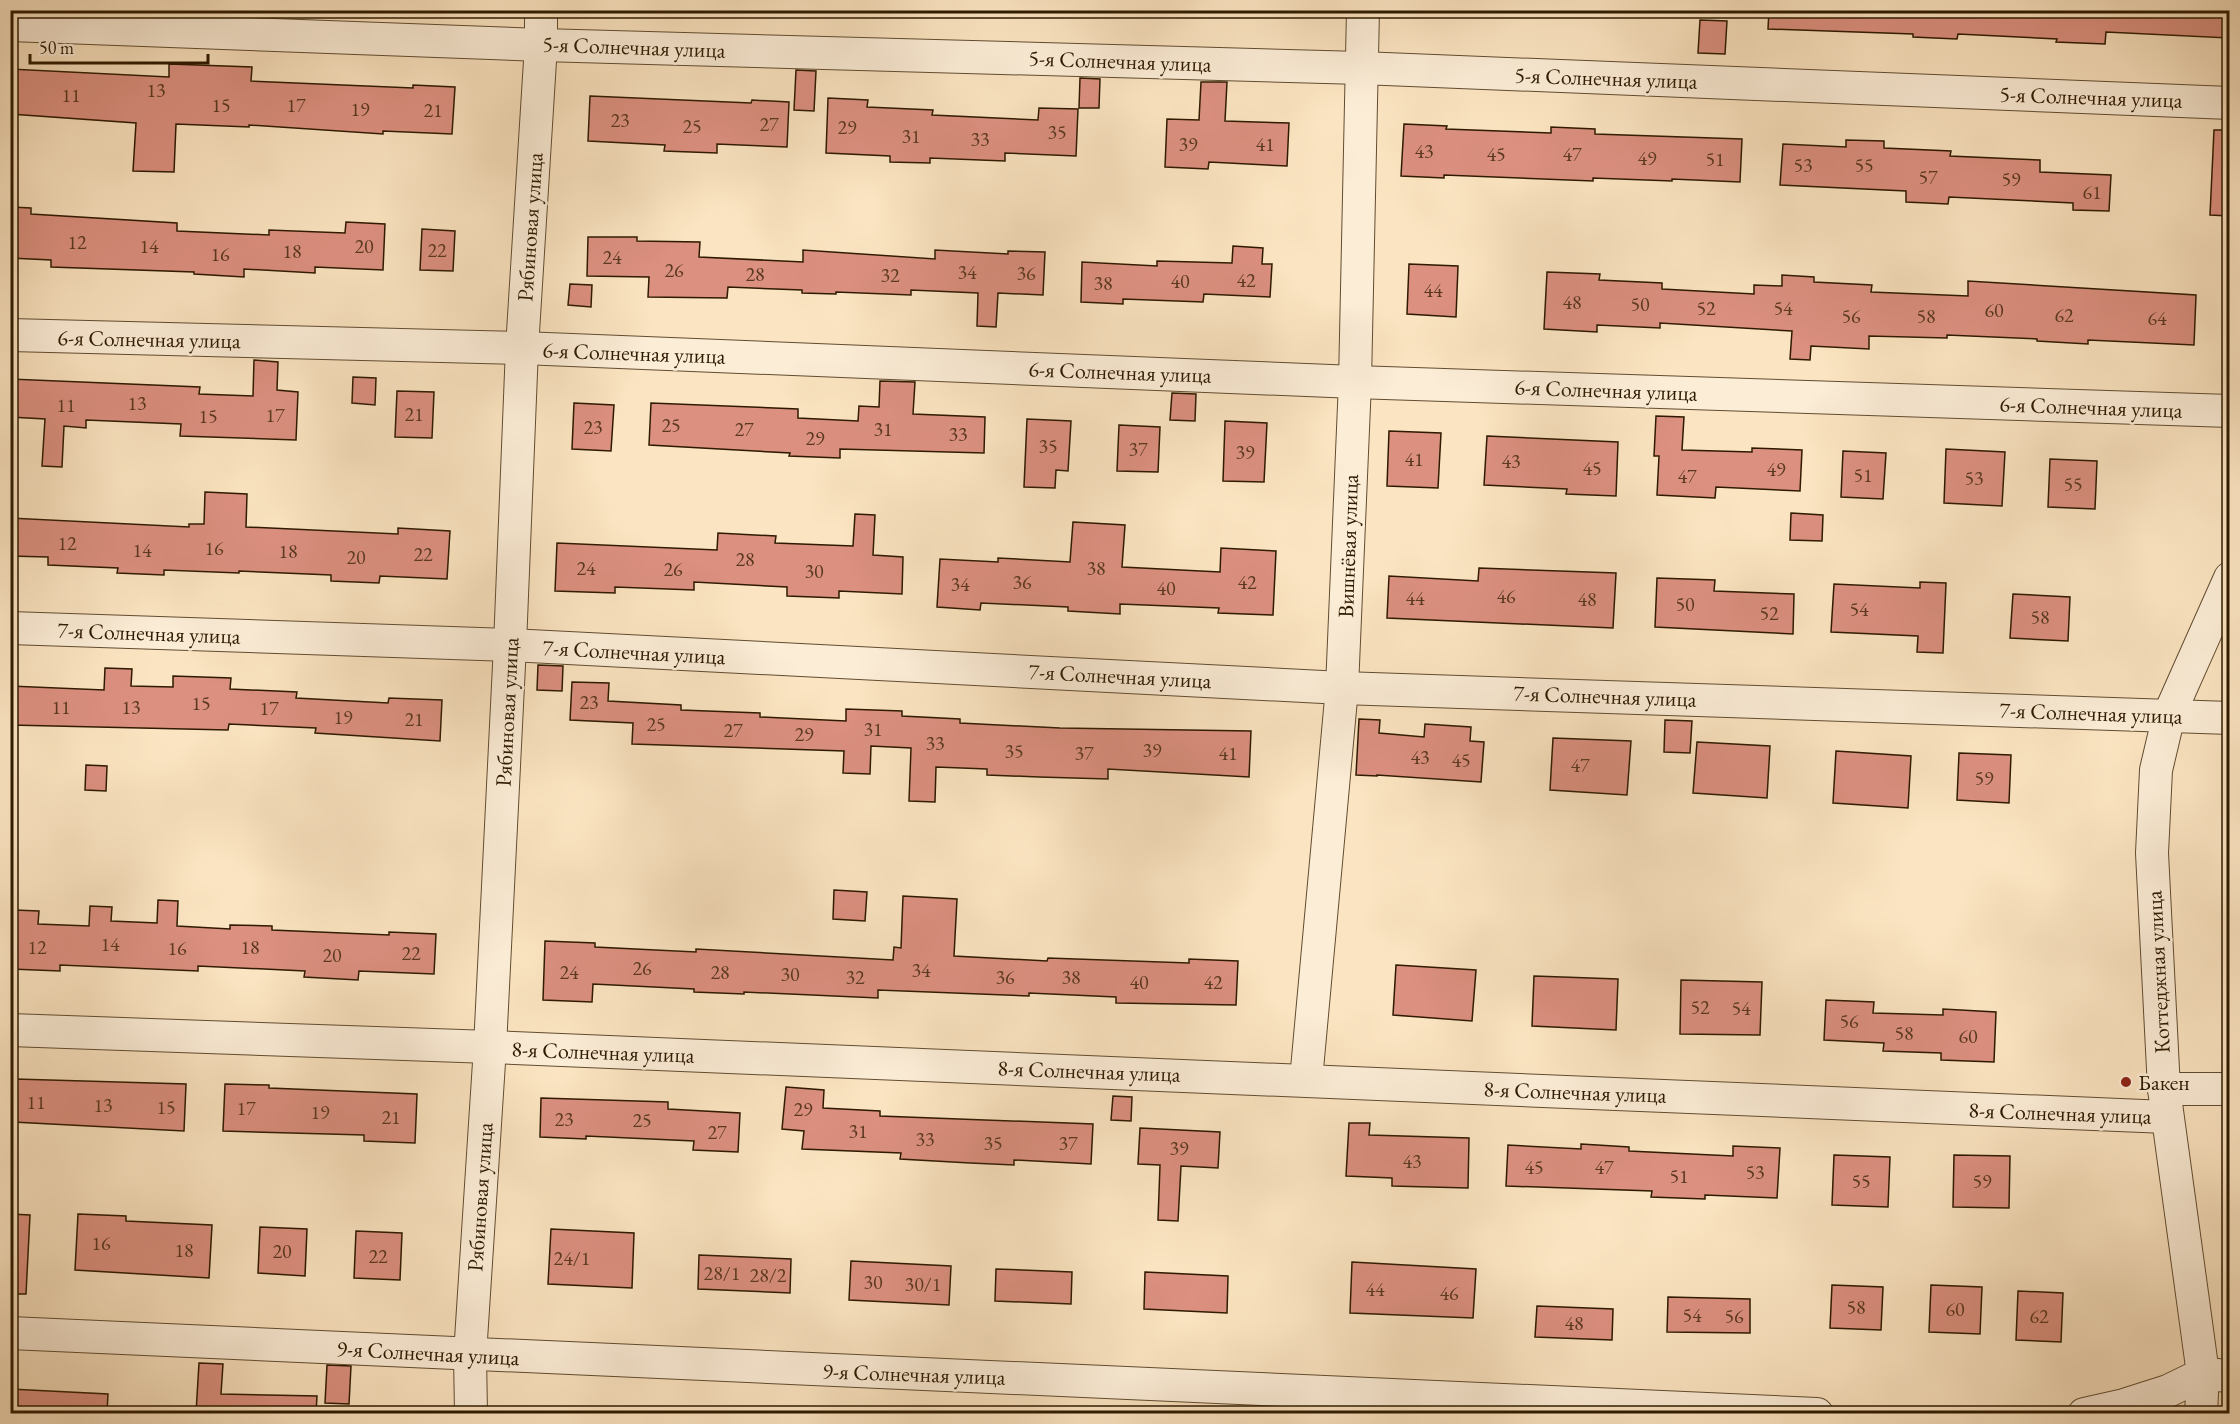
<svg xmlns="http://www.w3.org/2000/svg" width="2240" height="1424" font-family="'EB Garamond',serif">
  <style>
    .building { fill: #dc9080; stroke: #2e1a00; stroke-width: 1.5 }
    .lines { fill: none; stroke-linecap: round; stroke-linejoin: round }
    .minor-casing { stroke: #614c30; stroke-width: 34 }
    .minor { stroke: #fcedd7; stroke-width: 32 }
    .poi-dot { fill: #8f2418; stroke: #fcedd7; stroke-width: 2 }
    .labels { text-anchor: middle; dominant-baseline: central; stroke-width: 5; stroke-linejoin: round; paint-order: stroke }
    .number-label { font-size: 20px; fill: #5a3820 }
    .street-label { font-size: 22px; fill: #2e1a00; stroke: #fcedd7 }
    .poi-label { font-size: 22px; fill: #2e1a00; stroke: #fcedd7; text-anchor: start }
  </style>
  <rect width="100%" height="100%" fill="#fbe4c1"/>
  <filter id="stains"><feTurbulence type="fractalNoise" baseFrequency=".00333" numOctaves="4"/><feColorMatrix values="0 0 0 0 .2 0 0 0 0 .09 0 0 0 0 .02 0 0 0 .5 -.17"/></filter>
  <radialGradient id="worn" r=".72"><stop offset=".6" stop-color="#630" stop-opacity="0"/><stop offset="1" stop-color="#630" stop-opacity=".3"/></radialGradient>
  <!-- building -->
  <g class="building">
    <polygon points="1769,10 2229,10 2229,38 2106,32 2105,44 2056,42 2057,39 1958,34 1957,39 1913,37 1913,34 1768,29"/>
    <polygon points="1700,20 1727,21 1725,54 1698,53"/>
    <polygon points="169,64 252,67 251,81 413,88 413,85 455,87 452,134 383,131 383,134 249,125 249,127 176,124 174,172 133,171 136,123 10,114 10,69 169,77"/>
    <polygon points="796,70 816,71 814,111 794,110"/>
    <polygon points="1080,78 1100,79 1099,108 1079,108"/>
    <polygon points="1201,82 1227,82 1225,121 1289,123 1287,166 1209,162 1208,169 1165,167 1167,119 1199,120"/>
    <polygon points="590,96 751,103 752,100 789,102 787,147 717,144 717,153 664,151 665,145 588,141"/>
    <polygon points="828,98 868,100 867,107 933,110 932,115 1038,120 1039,108 1078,109 1076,156 1005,153 1005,161 930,158 930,163 890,162 890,156 826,153"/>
    <polygon points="1404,124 1447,126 1446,129 1551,133 1551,127 1595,129 1595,134 1742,139 1740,182 1672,179 1672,181 1593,178 1593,181 1444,175 1444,178 1401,176"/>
    <polygon points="2214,130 2229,130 2229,216 2210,215"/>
    <polygon points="1846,140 1884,141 1884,148 1951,151 1950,156 2040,160 2040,172 2111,175 2109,211 2073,210 2073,203 1949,197 1948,204 1906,202 1906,191 1780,185 1783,144 1846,147"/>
    <polygon points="10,207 31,208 31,214 177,223 177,231 269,235 269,230 345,233 346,222 385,224 383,270 315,267 315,273 244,269 244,277 194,274 194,272 51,267 51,260 10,258"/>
    <polygon points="422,229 455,231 453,271 420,270"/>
    <polygon points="588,237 637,237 637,241 700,242 699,257 803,262 803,250 935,259 935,250 1008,254 1008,251 1045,252 1043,295 998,293 996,327 977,326 978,293 911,290 911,295 836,292 836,294 802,293 802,290 728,287 727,298 648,297 649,277 587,276"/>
    <polygon points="1233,246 1263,248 1262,264 1272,264 1270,297 1204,294 1203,302 1123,299 1123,304 1081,302 1082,262 1157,266 1157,261 1232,263"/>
    <polygon points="1409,264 1458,266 1456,317 1407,314"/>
    <polygon points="1547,272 1600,274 1599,280 1662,283 1662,289 1754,294 1754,285 1782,286 1782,275 1814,277 1814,282 1872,285 1871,292 1968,296 1968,281 2196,295 2194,345 2088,340 2088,344 2037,341 2037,339 1947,335 1947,338 1869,336 1869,349 1811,346 1810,360 1790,359 1792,331 1660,323 1660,328 1597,325 1597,332 1544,329"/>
    <polygon points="570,284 592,285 591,307 568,305"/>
    <polygon points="254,360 278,362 277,390 298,392 296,440 180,436 181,424 86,420 86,428 64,426 62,467 42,466 45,419 10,417 10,379 200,387 199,394 253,396"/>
    <polygon points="353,377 376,378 375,405 352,403"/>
    <polygon points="880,381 915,382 913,414 985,417 984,453 840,449 840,458 789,456 790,453 649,445 651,403 798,409 798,418 858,421 859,406 879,407"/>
    <polygon points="397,391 434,392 432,438 395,437"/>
    <polygon points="1172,393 1196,394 1195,421 1170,420"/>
    <polygon points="574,403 614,405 611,451 572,449"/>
    <polygon points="1656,416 1684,417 1682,450 1752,452 1752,448 1802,450 1800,491 1716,487 1715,498 1657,495 1659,456 1654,456"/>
    <polygon points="1027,419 1071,421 1068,471 1056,470 1055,488 1024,487"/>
    <polygon points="1225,421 1267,423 1264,482 1223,481"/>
    <polygon points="1119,425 1160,427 1158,472 1117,471"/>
    <polygon points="1389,431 1441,433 1438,488 1387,486"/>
    <polygon points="1487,436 1618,442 1616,496 1566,494 1567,489 1484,485"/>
    <polygon points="1946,449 2005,452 2002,506 1944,503"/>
    <polygon points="1843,451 1886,453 1883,499 1841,497"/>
    <polygon points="2050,459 2097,461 2095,509 2048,507"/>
    <polygon points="205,492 247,494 246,527 398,534 398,528 450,531 447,579 380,576 379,583 331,581 331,575 239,571 239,573 164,570 164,575 117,573 118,568 48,565 48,557 10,556 10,518 189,527 189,524 204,524"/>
    <polygon points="1791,513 1823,515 1822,541 1790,540"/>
    <polygon points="855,514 875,515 873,555 903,557 902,594 839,591 839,598 787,596 787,587 694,582 694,590 615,587 615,593 555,591 557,543 717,550 718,533 776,536 775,543 853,546"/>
    <polygon points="1073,522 1125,525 1122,567 1220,572 1221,548 1276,551 1273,615 1218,613 1219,608 1120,604 1120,614 1068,611 1068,607 981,603 980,610 937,607 940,559 998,562 998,558 1070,562"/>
    <polygon points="1479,568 1616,573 1613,628 1387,618 1389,576 1478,581"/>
    <polygon points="1657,578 1715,580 1714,591 1794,594 1793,634 1655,627"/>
    <polygon points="1920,582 1946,583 1943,653 1917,652 1918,636 1831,632 1834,584 1920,588"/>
    <polygon points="2013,594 2070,597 2068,641 2010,638"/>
    <polygon points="538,665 563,666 562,691 537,690"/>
    <polygon points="105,668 132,669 131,686 173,687 173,676 231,678 230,689 297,692 296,698 388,703 389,698 442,700 440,741 315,733 316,728 229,724 228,730 10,725 10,686 104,690"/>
    <polygon points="572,682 609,683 608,701 681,705 681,710 760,713 760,717 846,721 846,709 902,711 902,716 960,719 960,723 1060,728 1251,731 1249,777 1108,769 1108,779 1039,777 987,775 987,769 936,767 935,802 909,801 911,748 871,746 870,774 843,773 844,751 632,744 633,723 570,720"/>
    <polygon points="1359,719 1380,720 1379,733 1424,737 1425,724 1471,727 1470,741 1484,742 1481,782 1377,775 1377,776 1356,775"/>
    <polygon points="1665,720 1692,721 1690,753 1664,752"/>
    <polygon points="1553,738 1631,741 1627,795 1550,790"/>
    <polygon points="1697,742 1770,746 1767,798 1693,793"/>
    <polygon points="1836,751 1911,756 1908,808 1833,803"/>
    <polygon points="1959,753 2011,755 2009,803 1957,800"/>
    <polygon points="86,765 107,766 106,791 85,790"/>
    <polygon points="834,890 867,892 865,921 833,919"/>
    <polygon points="903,896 957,899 954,956 1047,961 1048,958 1189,963 1189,959 1238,961 1236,1005 1116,1003 1116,997 1029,993 1029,996 878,990 878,998 744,992 744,994 694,992 694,989 593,984 592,1002 543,1000 545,941 595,943 595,947 696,952 696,949 893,960 894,947 901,948"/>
    <polygon points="158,900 178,901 177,926 230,929 230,925 272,926 272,930 389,935 389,932 436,934 434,974 359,971 358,980 304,977 305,971 198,966 198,971 60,965 60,971 11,969 14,910 39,911 38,924 89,926 90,906 112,907 111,921 157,923"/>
    <polygon points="1396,965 1476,970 1472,1021 1393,1015"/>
    <polygon points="1534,976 1618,979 1616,1030 1532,1026"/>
    <polygon points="1681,980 1762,982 1760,1035 1680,1034"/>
    <polygon points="1826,1000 1874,1002 1873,1013 1943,1015 1943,1009 1996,1012 1994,1062 1941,1060 1941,1053 1883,1051 1884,1043 1824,1040"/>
    <polygon points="15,1079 186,1084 184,1131 13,1122"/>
    <polygon points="225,1084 269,1085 269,1088 417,1094 415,1143 364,1141 364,1135 223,1131"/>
    <polygon points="786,1087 824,1090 823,1108 880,1111 880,1116 1093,1124 1091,1164 1014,1160 1014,1165 970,1163 900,1159 901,1153 802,1149 804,1131 782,1129"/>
    <polygon points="1113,1096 1132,1097 1131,1121 1111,1120"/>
    <polygon points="541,1098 668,1102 668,1109 740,1113 738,1152 693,1150 694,1141 586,1136 586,1139 540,1137"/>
    <polygon points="1349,1123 1370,1123 1369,1135 1469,1138 1468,1188 1392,1186 1392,1178 1346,1176"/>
    <polygon points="1140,1128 1220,1132 1218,1168 1181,1166 1178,1221 1158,1220 1160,1165 1138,1164"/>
    <polygon points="1581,1144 1629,1147 1629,1151 1733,1156 1733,1146 1780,1148 1777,1198 1705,1195 1705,1199 1651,1197 1652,1191 1506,1186 1508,1145 1581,1149"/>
    <polygon points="1834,1155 1890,1157 1888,1207 1832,1205"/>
    <polygon points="1954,1155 2010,1156 2009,1208 1953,1207"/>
    <polygon points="10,1214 30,1215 26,1294 10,1294"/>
    <polygon points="78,1214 126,1216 126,1221 212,1225 209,1278 75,1270"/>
    <polygon points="260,1227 307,1229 305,1276 258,1273"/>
    <polygon points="551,1229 634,1233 632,1288 548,1284"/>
    <polygon points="356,1231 402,1233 400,1280 354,1278"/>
    <polygon points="699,1255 791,1259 790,1293 698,1289"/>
    <polygon points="851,1261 951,1266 949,1305 849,1300"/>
    <polygon points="1352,1262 1476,1269 1473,1318 1350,1313"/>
    <polygon points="996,1269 1072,1272 1071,1304 995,1301"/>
    <polygon points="1145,1272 1228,1276 1227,1313 1144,1309"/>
    <polygon points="1832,1285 1883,1287 1881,1330 1830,1328"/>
    <polygon points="1931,1285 1982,1287 1980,1334 1929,1332"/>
    <polygon points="2018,1291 2063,1293 2061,1342 2016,1340"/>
    <polygon points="1668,1297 1750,1299 1750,1333 1667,1332"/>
    <polygon points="1537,1306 1613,1309 1612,1340 1535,1337"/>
    <polygon points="199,1363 223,1364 221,1394 317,1396 316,1413 196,1413"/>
    <polygon points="327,1365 351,1366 349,1404 325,1403"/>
    <polygon points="10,1389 108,1394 107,1413 10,1413"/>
  </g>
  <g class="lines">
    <defs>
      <g id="minor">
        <polyline points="10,25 541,45 1361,68 2230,103"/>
        <polyline points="10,335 522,348 1355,382 2230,411"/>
        <polyline points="10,628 510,645 1342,688 2230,718"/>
        <polyline points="10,1030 490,1047 2167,1117"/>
        <polyline points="1306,1080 1342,688 1355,382 1363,10"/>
        <polyline points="2164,1089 2230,1089"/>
        <polyline points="10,1333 1817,1414"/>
        <polyline points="471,1414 470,1355 490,1047 510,645 522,348 541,45 541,10"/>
        <polyline points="2084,1414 2124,1405 2168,1391 2203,1374 2230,1376"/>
        <polyline points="2201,1414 2203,1374 2164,1089 2152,853 2156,770 2169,715 2230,578"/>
      </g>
    </defs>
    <!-- minor casing -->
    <use href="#minor" class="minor-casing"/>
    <!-- minor -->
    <use href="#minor" class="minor"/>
  </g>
  <!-- markers -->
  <circle class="poi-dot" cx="2126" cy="1082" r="6"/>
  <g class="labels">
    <!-- number labels -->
    <g class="number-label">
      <text x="156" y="90">13</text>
      <text x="71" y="95">11</text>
      <text x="221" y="105">15</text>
      <text x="296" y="105">17</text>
      <text x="360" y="109">19</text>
      <text x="433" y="110">21</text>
      <text x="620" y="120">23</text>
      <text x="769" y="124">27</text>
      <text x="692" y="126">25</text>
      <text x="847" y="127">29</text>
      <text x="1057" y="132">35</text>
      <text x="911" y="136">31</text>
      <text x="980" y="139">33</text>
      <text x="1188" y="144">39</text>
      <text x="1265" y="144">41</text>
      <text x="1424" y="151">43</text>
      <text x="1496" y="154">45</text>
      <text x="1572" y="154">47</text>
      <text x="1647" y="158">49</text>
      <text x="1715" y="159">51</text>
      <text x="1803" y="165">53</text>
      <text x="1864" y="165">55</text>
      <text x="1928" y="177">57</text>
      <text x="2011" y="179">59</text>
      <text x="2092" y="192">61</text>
      <text x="77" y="242">12</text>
      <text x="149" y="246">14</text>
      <text x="364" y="246">20</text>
      <text x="437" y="250">22</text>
      <text x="292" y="251">18</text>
      <text x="220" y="254">16</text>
      <text x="612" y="257">24</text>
      <text x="674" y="270">26</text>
      <text x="967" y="272">34</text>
      <text x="1026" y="273">36</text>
      <text x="755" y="274">28</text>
      <text x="890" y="275">32</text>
      <text x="1246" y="280">42</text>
      <text x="1180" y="281">40</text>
      <text x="1103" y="283">38</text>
      <text x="1433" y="290">44</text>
      <text x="1572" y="302">48</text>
      <text x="1640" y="304">50</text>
      <text x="1706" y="308">52</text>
      <text x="1783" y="308">54</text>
      <text x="1994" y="310">60</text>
      <text x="2064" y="315">62</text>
      <text x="1851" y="316">56</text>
      <text x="1926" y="316">58</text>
      <text x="2157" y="318">64</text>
      <text x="137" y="403">13</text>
      <text x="66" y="405">11</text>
      <text x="414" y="414">21</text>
      <text x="275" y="415">17</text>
      <text x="208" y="416">15</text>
      <text x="671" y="425">25</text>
      <text x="593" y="427">23</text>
      <text x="744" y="429">27</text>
      <text x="883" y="429">31</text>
      <text x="958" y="434">33</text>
      <text x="815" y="438">29</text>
      <text x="1048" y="446">35</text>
      <text x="1138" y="449">37</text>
      <text x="1245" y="452">39</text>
      <text x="1414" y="459">41</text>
      <text x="1511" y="461">43</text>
      <text x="1592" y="468">45</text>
      <text x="1776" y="469">49</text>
      <text x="1863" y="475">51</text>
      <text x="1687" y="476">47</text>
      <text x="1974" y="478">53</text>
      <text x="2073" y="484">55</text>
      <text x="67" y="543">12</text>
      <text x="214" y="548">16</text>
      <text x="142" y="550">14</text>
      <text x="288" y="551">18</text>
      <text x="423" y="554">22</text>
      <text x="356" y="557">20</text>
      <text x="745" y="559">28</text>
      <text x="586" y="568">24</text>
      <text x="1096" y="568">38</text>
      <text x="673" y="569">26</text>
      <text x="814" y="571">30</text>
      <text x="1022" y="582">36</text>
      <text x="1247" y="582">42</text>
      <text x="960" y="584">34</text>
      <text x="1166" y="588">40</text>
      <text x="1506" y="596">46</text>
      <text x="1415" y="598">44</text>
      <text x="1587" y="599">48</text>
      <text x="1685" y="604">50</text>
      <text x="1859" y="609">54</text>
      <text x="1769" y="613">52</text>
      <text x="2040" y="617">58</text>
      <text x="589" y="702">23</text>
      <text x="201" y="703">15</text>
      <text x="61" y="707">11</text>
      <text x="131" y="707">13</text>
      <text x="269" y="708">17</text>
      <text x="343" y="717">19</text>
      <text x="414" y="719">21</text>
      <text x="656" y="724">25</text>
      <text x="873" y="729">31</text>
      <text x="733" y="730">27</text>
      <text x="804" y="734">29</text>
      <text x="935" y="743">33</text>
      <text x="1152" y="750">39</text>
      <text x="1014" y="751">35</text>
      <text x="1084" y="753">37</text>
      <text x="1228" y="753">41</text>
      <text x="1420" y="757">43</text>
      <text x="1461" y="760">45</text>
      <text x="1580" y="765">47</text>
      <text x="1984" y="778">59</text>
      <text x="110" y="944">14</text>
      <text x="37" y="947">12</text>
      <text x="250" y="947">18</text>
      <text x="177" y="948">16</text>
      <text x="411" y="953">22</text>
      <text x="332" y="955">20</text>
      <text x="642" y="968">26</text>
      <text x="921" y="970">34</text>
      <text x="569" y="972">24</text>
      <text x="720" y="972">28</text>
      <text x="790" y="974">30</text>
      <text x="855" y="977">32</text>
      <text x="1005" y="977">36</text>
      <text x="1071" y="977">38</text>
      <text x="1139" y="982">40</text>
      <text x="1213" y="982">42</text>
      <text x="1700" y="1007">52</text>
      <text x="1741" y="1008">54</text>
      <text x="1849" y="1021">56</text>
      <text x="1904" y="1033">58</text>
      <text x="1968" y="1036">60</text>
      <text x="36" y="1102">11</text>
      <text x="103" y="1105">13</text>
      <text x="166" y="1107">15</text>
      <text x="246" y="1108">17</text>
      <text x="803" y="1109">29</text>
      <text x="320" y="1112">19</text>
      <text x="391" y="1117">21</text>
      <text x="564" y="1119">23</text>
      <text x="642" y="1120">25</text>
      <text x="858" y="1131">31</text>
      <text x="717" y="1132">27</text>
      <text x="925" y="1139">33</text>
      <text x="993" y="1143">35</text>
      <text x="1068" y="1143">37</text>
      <text x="1179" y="1148">39</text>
      <text x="1412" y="1161">43</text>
      <text x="1534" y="1167">45</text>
      <text x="1604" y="1167">47</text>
      <text x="1755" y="1172">53</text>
      <text x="1679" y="1176">51</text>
      <text x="1861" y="1181">55</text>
      <text x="1982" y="1181">59</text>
      <text x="101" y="1243">16</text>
      <text x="184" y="1250">18</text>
      <text x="282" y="1251">20</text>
      <text x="378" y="1256">22</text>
      <text x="572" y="1258">24/1</text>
      <text x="722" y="1273">28/1</text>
      <text x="768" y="1275">28/2</text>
      <text x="873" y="1282">30</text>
      <text x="923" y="1284">30/1</text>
      <text x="1375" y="1289">44</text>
      <text x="1449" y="1293">46</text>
      <text x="1856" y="1307">58</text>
      <text x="1955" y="1309">60</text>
      <text x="1692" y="1315">54</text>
      <text x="1734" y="1316">56</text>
      <text x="2039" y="1316">62</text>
      <text x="1574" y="1323">48</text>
    </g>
    <!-- street labels -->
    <g class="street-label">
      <text transform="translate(634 47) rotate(2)">5-я Солнечная улица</text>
      <text transform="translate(1120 61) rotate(2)">5-я Солнечная улица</text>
      <text transform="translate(1606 78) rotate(2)">5-я Солнечная улица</text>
      <text transform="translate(2091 97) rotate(2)">5-я Солнечная улица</text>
      <text transform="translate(530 227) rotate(-86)">Рябиновая улица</text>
      <text transform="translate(149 339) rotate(1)">6-я Солнечная улица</text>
      <text transform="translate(634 353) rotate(2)">6-я Солнечная улица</text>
      <text transform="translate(1120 372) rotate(2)">6-я Солнечная улица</text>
      <text transform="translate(1606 390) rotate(2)">6-я Солнечная улица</text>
      <text transform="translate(2091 407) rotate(2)">6-я Солнечная улица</text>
      <text transform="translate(1348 546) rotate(-88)">Вишнёвая улица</text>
      <text transform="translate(149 633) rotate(2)">7-я Солнечная улица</text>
      <text transform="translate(634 652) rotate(3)">7-я Солнечная улица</text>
      <text transform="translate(1120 676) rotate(3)">7-я Солнечная улица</text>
      <text transform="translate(1605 696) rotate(2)">7-я Солнечная улица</text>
      <text transform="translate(507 712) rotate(-87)">Рябиновая улица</text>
      <text transform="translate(2091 713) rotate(2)">7-я Солнечная улица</text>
      <text transform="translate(2158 972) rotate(-93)">Коттеджная улица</text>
      <text transform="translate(603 1052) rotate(2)">8-я Солнечная улица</text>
      <text transform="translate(1089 1071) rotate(2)">8-я Солнечная улица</text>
      <text transform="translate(1575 1092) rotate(2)">8-я Солнечная улица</text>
      <text transform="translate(2060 1113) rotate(2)">8-я Солнечная улица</text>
      <text transform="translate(480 1197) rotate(-86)">Рябиновая улица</text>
      <text transform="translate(428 1353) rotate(3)">9-я Солнечная улица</text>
      <text transform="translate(914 1374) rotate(2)">9-я Солнечная улица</text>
    </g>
    <!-- poi labels -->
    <g class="poi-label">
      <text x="2138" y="1082">Бакен</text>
    </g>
  </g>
  <!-- margin -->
  <rect width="2240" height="1424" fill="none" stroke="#fbe4c1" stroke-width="36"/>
  <rect x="12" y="12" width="2216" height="1400" fill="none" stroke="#2e1a00" stroke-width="3"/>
  <rect x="18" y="18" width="2204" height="1388" fill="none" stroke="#2e1a00" stroke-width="1.5"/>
  <!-- scale -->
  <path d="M30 54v9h178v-9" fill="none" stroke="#2e1a00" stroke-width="3"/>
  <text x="39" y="54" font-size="18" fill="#2e1a00" stroke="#fcedd7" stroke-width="4.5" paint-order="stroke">50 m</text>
  <rect width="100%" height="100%" filter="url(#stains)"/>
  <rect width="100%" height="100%" fill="url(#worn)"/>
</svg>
